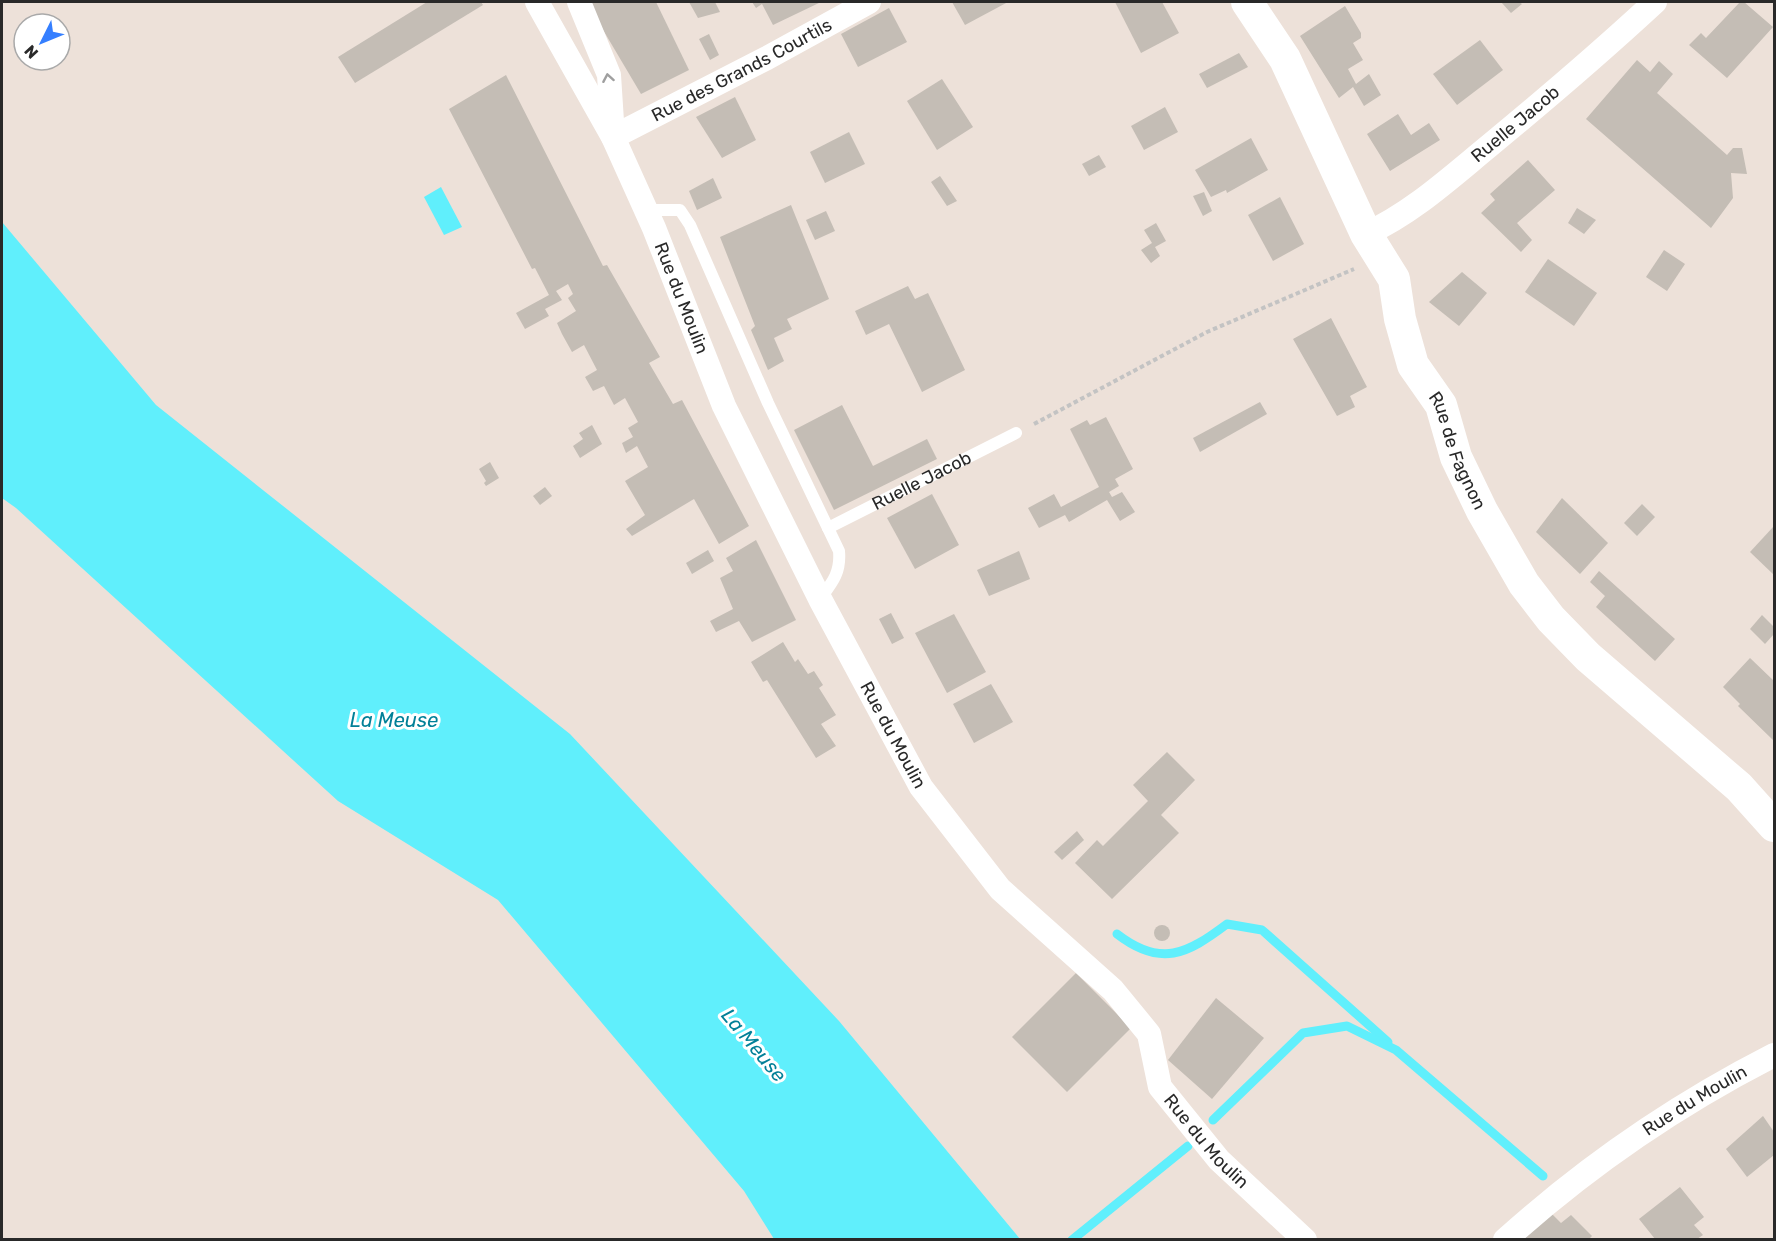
<svg xmlns="http://www.w3.org/2000/svg" width="1776" height="1241" font-family="Rubik,sans-serif">
  <style>
    .water { fill: #60effc }
    .lines { fill: none; stroke-linecap: round; stroke-linejoin: round }
    .stream { stroke: #60effc; stroke-width: 9 }
    .building { fill: #c4bdb5 }
    .path { stroke: #c3c3c3; stroke-width: 4; stroke-dasharray: 4.5 3; stroke-linecap: butt }
    .service { stroke: #fff; stroke-width: 12 }
    .minor { stroke: #fff; stroke-width: 24 }
    .tertiary { stroke: #fff; stroke-width: 32 }
    .oneway { stroke: #9f9f9f }
    .labels { text-anchor: middle; dominant-baseline: central; stroke-width: 6; stroke-linejoin: round; paint-order: stroke }
    .street-label { font-size: 18px; fill: #292929; stroke: #fff }
    .water-label { font-size: 20px; font-style: italic; fill: #028098; stroke: #fff }
  </style>
  <rect width="100%" height="100%" fill="#ede1d9"/>
  <!-- water -->
  <g class="water">
    <polygon points="441,187 462,227 444,235 424,197"/>
    <polygon points="2,222 156,405 570,734 839,1021 1020,1239 774,1239 744,1191 498,900 338,801 16,508 2,498"/>
  </g>
  <g class="lines">
    <!-- stream -->
    <g class="stream">
      <path d="M1117,934c44,34 70,20 110,-10l35,6 126,112"/>
      <polyline points="1213,1120 1303,1033 1347,1026 1396,1050 1543,1176"/>
      <polyline points="1072,1240 1188,1146"/>
    </g>
  </g>
  <!-- building -->
  <g class="building">
    <polygon points="427,2 481,2 483,5 355,83 338,57"/>
    <polygon points="589,2 656,2 689,70 641,94 596,18"/>
    <polygon points="689,2 715,2 720,12 698,18"/>
    <polygon points="752,2 821,2 773,25 762,4 756,8"/>
    <polygon points="952,2 1008,2 965,25"/>
    <polygon points="1115,2 1162,2 1179,33 1141,53"/>
    <polygon points="1501,2 1519,2 1522,4 1511,13"/>
    <polygon points="1740,2 1744,2 1773,27 1727,78 1689,45 1701,33 1706,38"/>
    <polygon points="1345,6 1361,33 1361,38 1353,43 1363,60 1348,69 1356,84 1369,74 1381,95 1364,106 1353,87 1339,98 1300,36"/>
    <polygon points="889,8 907,42 858,67 841,34"/>
    <polygon points="709,34 719,55 710,60 699,39"/>
    <polygon points="1480,40 1503,70 1457,105 1433,74"/>
    <polygon points="1239,53 1248,67 1207,88 1199,74"/>
    <polygon points="1637,60 1650,72 1659,61 1673,74 1657,93 1727,155 1733,148 1742,148 1747,174 1731,173 1733,198 1711,228 1586,119"/>
    <polygon points="506,75 603,266 607,265 660,357 649,363 673,404 682,400 749,526 719,544 694,499 632,536 626,529 645,515 625,481 648,467 637,446 626,453 622,443 633,437 628,428 638,422 625,398 614,405 604,386 593,391 585,377 597,370 584,345 572,352 562,334 557,323 576,311 568,298 573,294 568,284 556,291 562,300 545,309 549,316 525,329 516,313 549,295 535,268 532,269 449,109"/>
    <polygon points="942,79 973,127 937,150 907,101"/>
    <polygon points="735,97 756,140 722,158 696,117"/>
    <polygon points="1165,107 1178,132 1144,150 1131,126"/>
    <polygon points="1398,114 1411,135 1429,123 1440,140 1390,171 1367,134"/>
    <polygon points="849,132 865,164 825,183 810,152"/>
    <polygon points="1251,138 1268,170 1227,193 1226,190 1211,197 1195,170"/>
    <polygon points="1099,155 1106,167 1089,176 1082,164"/>
    <polygon points="1528,160 1555,190 1517,223 1532,240 1521,252 1481,213 1495,200 1490,194"/>
    <polygon points="940,176 957,201 947,206 931,182"/>
    <polygon points="713,178 722,198 697,210 689,191"/>
    <polygon points="1204,192 1212,211 1203,216 1193,196"/>
    <polygon points="1280,197 1304,244 1273,261 1248,215"/>
    <polygon points="791,205 829,299 787,319 792,329 774,338 784,361 768,370 751,330 755,326 720,237"/>
    <polygon points="1577,208 1596,220 1584,234 1568,223"/>
    <polygon points="826,211 835,231 815,240 806,220"/>
    <polygon points="1156,223 1166,241 1155,247 1160,256 1151,263 1141,250 1152,243 1144,230"/>
    <polygon points="1664,250 1685,264 1667,291 1646,277"/>
    <polygon points="1548,259 1597,293 1574,326 1525,292"/>
    <polygon points="1462,272 1487,293 1459,326 1429,302"/>
    <polygon points="908,286 915,299 928,293 965,370 922,392 889,324 866,335 855,311"/>
    <polygon points="1331,318 1367,387 1350,396 1355,407 1337,416 1293,339"/>
    <polygon points="1260,402 1267,414 1200,452 1193,438"/>
    <polygon points="842,405 873,466 927,439 937,459 834,510 794,430"/>
    <polygon points="1106,417 1133,469 1115,479 1119,486 1109,492 1112,497 1122,492 1135,512 1120,521 1107,500 1069,522 1065,515 1039,528 1028,508 1054,494 1061,507 1099,487 1070,429 1087,420 1090,425"/>
    <polygon points="592,425 602,444 580,458 573,446 583,439 579,433"/>
    <polygon points="490,462 499,478 486,486 484,483 486,481 479,469"/>
    <polygon points="545,487 552,496 540,505 533,496"/>
    <polygon points="932,494 959,545 915,569 887,518"/>
    <polygon points="1562,498 1608,543 1580,574 1536,532"/>
    <polygon points="1642,504 1655,517 1637,536 1624,523"/>
    <polygon points="1774,526 1774,575 1750,552"/>
    <polygon points="756,540 796,620 752,642 739,621 716,632 710,621 733,609 720,578 733,571 726,558"/>
    <polygon points="708,550 714,561 692,574 686,563"/>
    <polygon points="1019,551 1030,579 989,596 977,570"/>
    <polygon points="1599,571 1675,639 1655,661 1596,607 1605,596 1590,582"/>
    <polygon points="891,613 904,638 892,644 879,619"/>
    <polygon points="954,614 986,672 947,693 915,633"/>
    <polygon points="1762,615 1774,627 1774,634 1765,644 1750,629"/>
    <polygon points="783,642 795,662 798,659 808,674 814,671 823,685 819,688 836,715 821,724 836,746 816,758 767,680 763,682 751,662"/>
    <polygon points="1750,658 1774,681 1774,741 1738,706 1740,704 1723,687"/>
    <polygon points="991,684 1013,722 974,743 953,704"/>
    <polygon points="1167,752 1195,780 1161,815 1179,833 1112,899 1075,863 1097,840 1103,846 1148,801 1133,785"/>
    <polygon points="1077,831 1084,840 1062,860 1054,852"/>
    <circle cx="1162" cy="933" r="8"/>
    <polygon points="1076,973 1131,1028 1067,1092 1012,1037"/>
    <polygon points="1216,998 1264,1038 1212,1099 1168,1060"/>
    <polygon points="1763,1116 1774,1132 1774,1155 1747,1177 1726,1149"/>
    <polygon points="1680,1187 1704,1217 1694,1225 1703,1235 1697,1239 1655,1239 1639,1219"/>
    <polygon points="1548,1210 1561,1223 1571,1215 1592,1236 1589,1239 1521,1239"/>
  </g>
  <g class="lines">
    <!-- path -->
    <polyline class="path" points="1034,424 1207,332 1354,269"/>
    <!-- service -->
    <g class="service">
      <path d="M646,210h34l10,15 78,178 71,148c2,22 -7,32 -19,48"/>
      <path id="s1" d="M828,528l188,-95"/>
    </g>
    <!-- minor -->
    <g class="minor">
      <path id="s2" d="M537,2l76,135 41,91 70,178 96,193 101,188 79,102 113,101 36,44 11,53 59,73 86,80"/>
      <path id="s3" d="M579,2l30,73 4,62 154,-79 102,-56"/>
      <path id="s4" d="M1366,234c46,-21 84,-56 123,-88 57,-47 112,-94 166,-144"/>
      <path id="s5" d="M1505,1240c81,-73 173,-136 269,-185"/>
    </g>
    <!-- tertiary -->
    <path class="tertiary" id="s6" d="M1247,2l38,57 81,175 28,45 6,40 13,46 28,40 15,52 26,54 42,73 27,35 37,38 151,130 35,39"/>
  </g>
  <!-- one-way arrows -->
  <defs><path id="oneway-chevron" d="M-2-3.5L2.5 0L-2 3.5" fill="none" stroke-width="1.6" stroke-linecap="round" stroke-linejoin="round" transform="scale(1.5)"/></defs>
  <use class="oneway" href="#oneway-chevron" transform="translate(608 78) rotate(-100)"/>
  <g class="labels">
    <!-- street labels -->
    <g class="street-label">
      <text stroke="none"><textPath href="#s3" startOffset="286">Rue des Grands Courtils</textPath></text>
      <text stroke="none"><textPath href="#s4" startOffset="186">Ruelle Jacob</textPath></text>
      <text stroke="none"><textPath href="#s2" startOffset="330">Rue du Moulin</textPath></text>
      <text stroke="none"><textPath href="#s6" startOffset="500">Rue de Fagnon</textPath></text>
      <text stroke="none"><textPath href="#s1" startOffset="105">Ruelle Jacob</textPath></text>
      <text stroke="none"><textPath href="#s2" startOffset="816">Rue du Moulin</textPath></text>
      <text stroke="none"><textPath href="#s5" startOffset="236">Rue du Moulin</textPath></text>
      <text stroke="none"><textPath href="#s2" startOffset="1338">Rue du Moulin</textPath></text>
    </g>
    <!-- water labels -->
    <g class="water-label">
      <text x="394" y="720">La Meuse</text>
      <text transform="translate(754 1045) rotate(50)">La Meuse</text>
    </g>
  </g>
  <!-- border -->
  <rect width="1776" height="1241" fill="none" stroke="#292929" stroke-width="6"/>
  <!-- north arrow -->
  <g transform="translate(42 42) rotate(227)"><circle r="28" fill="#ffffff" stroke="#a9a9a9" stroke-width="1.5"/>
  <path d="M0-4.5L10 22L0 15L-10 22Z" fill="#357fff"/>
  <text y="-9" font-size="16" font-weight="bold" text-anchor="middle" fill="#292929">N</text>
  </g>
</svg>
